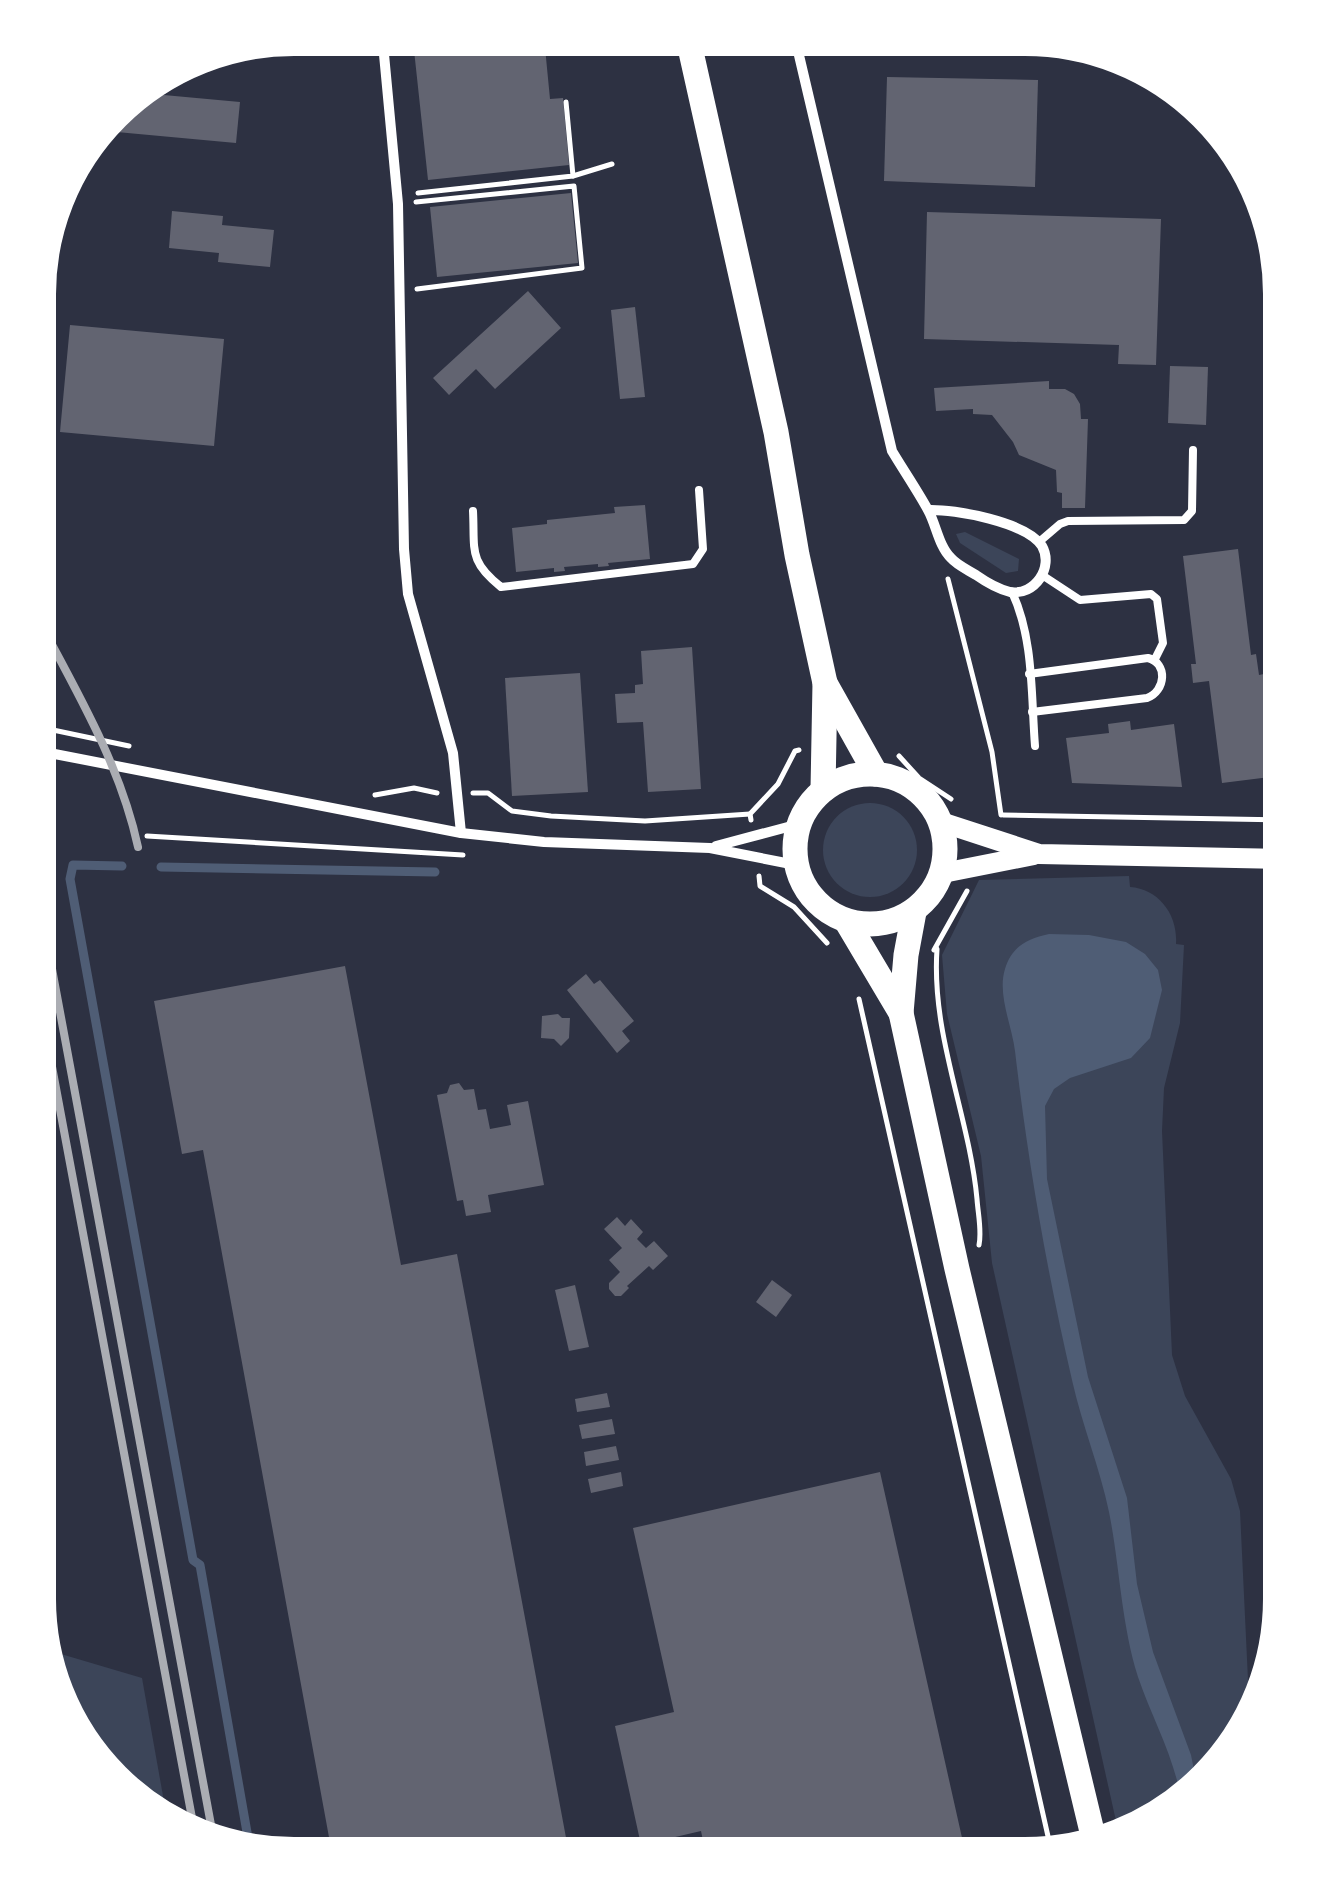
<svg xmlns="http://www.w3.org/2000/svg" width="1319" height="1893" font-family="Barlow,sans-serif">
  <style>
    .green { fill: #3c4559 }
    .water { fill: #4f5d75 }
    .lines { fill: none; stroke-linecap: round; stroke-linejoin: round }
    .stream { stroke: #4f5d75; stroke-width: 9 }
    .building { fill: #626471 }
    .path { stroke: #fff; stroke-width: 5 }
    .service { stroke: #fff; stroke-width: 8 }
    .minor { stroke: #fff; stroke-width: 10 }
    .secondary { stroke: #fff; stroke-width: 20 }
    .primary { stroke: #fff; stroke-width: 25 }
    .rail { stroke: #abadb3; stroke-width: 8 }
    .rim { fill: none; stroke: #fff; stroke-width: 12 }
  </style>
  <rect width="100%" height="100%" fill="#2d3142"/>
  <!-- green -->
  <g class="green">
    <polygon points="965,532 1019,559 1018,571 1006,573 960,543 956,534"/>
    <circle cx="870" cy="850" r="47"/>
    <path d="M1129,876l1,11c29,2 48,28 46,57l8,1 -4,78 -16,65 -2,43 10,224 13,41 46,83 9,32 10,211 -8,23 -102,89 -20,5 -128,-576 -11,-107 -34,-142 -5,-59 37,-75z"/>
    <polygon points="44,1649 142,1678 168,1824 148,1816 59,1714"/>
  </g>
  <!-- water -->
  <path class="water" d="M1049,934l40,1 37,7 19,12 13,16 4,20 -12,48 -19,20 -61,20 -16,11 -9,17 2,73 41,198 39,121 10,86 16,68 38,103 6,30 -16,13c-8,-44 -29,-80 -43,-121 -17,-54 -18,-110 -29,-165 -9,-44 -27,-87 -37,-132 -25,-108 -44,-218 -57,-329 -3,-25 -18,-57 -10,-82 7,-23 22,-30 44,-35z"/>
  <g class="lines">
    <!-- stream -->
    <g class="stream">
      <polyline points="122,866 73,865 70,879 193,1560 200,1565 251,1855"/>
      <polyline points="161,867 435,872"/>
    </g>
  </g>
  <!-- building -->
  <g class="building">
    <polygon points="294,32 318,33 316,54 271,49 272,36"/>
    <polygon points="1029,35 1060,35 1072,40 1071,55 1029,54"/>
    <polygon points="544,37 550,99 563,98 569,165 428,180 414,50"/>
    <polygon points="887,77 1038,80 1035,187 884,181"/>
    <polygon points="131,92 240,102 236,143 95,130 122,97"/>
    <polygon points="571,193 578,263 437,277 430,207"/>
    <polygon points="172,211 223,216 222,225 274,230 270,267 218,262 219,253 169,248"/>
    <polygon points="927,212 1161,219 1156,365 1118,364 1119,345 924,339"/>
    <polygon points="528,291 561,328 495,389 476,369 449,395 433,378"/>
    <polygon points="635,307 645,397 620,399 611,310"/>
    <polygon points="70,325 224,339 214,446 60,432"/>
    <polygon points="1170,366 1208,367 1206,425 1168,423"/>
    <polygon points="1049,381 1049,389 1065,389 1074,394 1080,404 1081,419 1088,419 1085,508 1062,508 1062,493 1057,492 1056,470 1019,455 1013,442 992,415 973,414 973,409 936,411 934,388"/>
    <polygon points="645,505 650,559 608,563 609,566 598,567 598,564 564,567 565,571 554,572 554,568 516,572 512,528 547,524 547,520 615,513 614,507"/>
    <polygon points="1238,549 1251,655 1256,654 1259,675 1264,674 1277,776 1222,783 1209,681 1193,683 1191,664 1196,664 1183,556"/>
    <polygon points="692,647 701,789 648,792 643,722 617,723 615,694 635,693 635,685 643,684 641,651"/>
    <polygon points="580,673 588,792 512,796 505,678"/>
    <polygon points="1130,721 1131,730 1174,724 1182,787 1072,783 1066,738 1109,733 1108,724"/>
    <polygon points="345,966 401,1265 457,1254 570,1859 333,1859 203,1150 182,1154 154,1001"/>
    <polygon points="586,974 594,984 600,980 634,1021 622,1031 630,1041 617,1053 567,990"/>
    <polygon points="558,1014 562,1018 570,1018 569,1038 561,1046 554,1039 541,1038 542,1016"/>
    <polygon points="459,1083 464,1090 474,1089 478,1110 486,1109 490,1129 511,1125 507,1105 528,1101 544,1185 488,1195 491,1212 466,1216 463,1200 457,1201 437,1095 447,1093 450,1085"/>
    <polygon points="617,1217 625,1226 631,1219 643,1232 637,1239 646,1248 654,1241 668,1256 653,1270 649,1266 627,1286 629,1288 621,1296 615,1296 609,1289 609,1283 620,1272 609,1260 622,1248 604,1229"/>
    <polygon points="772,1280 792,1295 776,1317 756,1302"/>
    <polygon points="575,1285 589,1347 569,1351 555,1290"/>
    <polygon points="607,1393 610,1407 577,1412 575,1399"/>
    <polygon points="612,1419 615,1434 582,1439 579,1425"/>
    <polygon points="616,1446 619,1460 586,1466 584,1452"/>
    <polygon points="621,1472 623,1486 591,1493 588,1479"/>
    <polygon points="880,1472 967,1860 707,1860 701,1831 641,1845 615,1726 674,1712 633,1528"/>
  </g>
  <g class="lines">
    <!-- path -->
    <g class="path">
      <polyline points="573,176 612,164"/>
      <polyline points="418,193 573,176 566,102"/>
      <polyline points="416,202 574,186 582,268 417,289"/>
      <polyline points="948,579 992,752 1001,815"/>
      <polyline points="34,726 129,746"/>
      <polyline points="899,756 919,778 951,799"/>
      <polyline points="473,793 488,793 512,811 551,816 645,821 750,814"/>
      <polyline points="375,795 414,788 437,793"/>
      <polyline points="1003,815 1286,820"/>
      <polyline points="751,820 750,814 778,784 795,751 799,750"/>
      <polyline points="147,836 463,855"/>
      <polyline points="759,876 760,886 794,907 827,943"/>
      <path d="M937,949c-6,86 32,166 40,250 1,15 5,32 2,46"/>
      <polyline points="934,950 967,891"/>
      <polyline points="859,999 1052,1854"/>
    </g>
    <!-- service -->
    <g class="service">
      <path d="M473,511c2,39 -5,50 28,76l17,-2 175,-21 10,-15 -4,-59"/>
      <polyline points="1039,542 1060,524 1068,521 1184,520 1192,511 1193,450"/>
      <polyline points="1042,575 1080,600 1151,594 1157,599 1163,643 1155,659"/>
      <path d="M1012,592c22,47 19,104 23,154"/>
      <path d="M1029,674l119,-16c20,5 18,33 -1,40l-115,14"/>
      <polyline points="33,1516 45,1476 45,1456 33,1373"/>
    </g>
    <!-- minor -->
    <g class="minor">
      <polyline points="382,33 398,204 404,549 408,594 453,753 461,833"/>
      <path d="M794,34l98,417c12,20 25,39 36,59 8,14 11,37 23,48 6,7 17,12 25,17 10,7 22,14 34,17 25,4 44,-25 32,-46 -16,-24 -87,-37 -114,-36"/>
      <polyline points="34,750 461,833 544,842 710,848 796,865"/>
      <polyline points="716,846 799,824"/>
    </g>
    <!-- secondary -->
    <g class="secondary">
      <polyline points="941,822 1039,854 1286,859"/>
      <polyline points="943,873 1034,855"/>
    </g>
    <!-- primary -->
    <g class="primary">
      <polyline points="687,34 776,432 797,555 825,683 823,790"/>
      <polyline points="825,683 876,774"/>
      <circle cx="870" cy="849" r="75"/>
      <polyline points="847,922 901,1013 957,1269 1095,1844"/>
      <polyline points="901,1013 906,955 914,912"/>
    </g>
    <!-- rail -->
    <g class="rail">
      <path d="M34,611c40,76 86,152 104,236"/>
      <polyline points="34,872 214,1841"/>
      <polyline points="34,970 195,1834"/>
    </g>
  </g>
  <!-- crop -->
  <path d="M0 0H1319V1893H0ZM294 50H1025A244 244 0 0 1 1269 294V1599A244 244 0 0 1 1025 1843H294A244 244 0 0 1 50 1599V294A244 244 0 0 1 294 50Z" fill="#fff" fill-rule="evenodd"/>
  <path class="rim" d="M294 50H1025A244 244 0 0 1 1269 294V1599A244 244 0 0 1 1025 1843H294A244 244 0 0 1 50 1599V294A244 244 0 0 1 294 50Z"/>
</svg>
